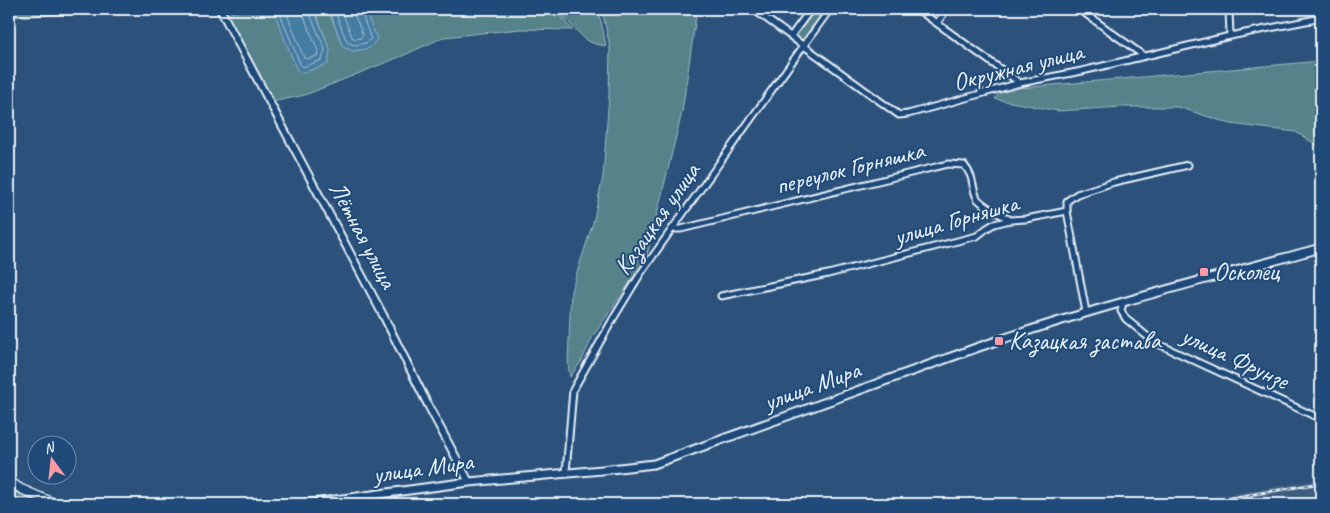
<svg xmlns="http://www.w3.org/2000/svg" width="1330" height="513" font-family="Caveat,sans-serif">
  <style>
    .built { fill: #3c5c7d }
    .green { fill: #578289; stroke: #a0bac0 }
    .water { fill: #457ca2; stroke: #86abc4 }
    .lines { fill: none; stroke-linecap: round; stroke-linejoin: round }
    .shore { stroke: #a7c2d6; stroke-width: 1 }
    .minor-casing { stroke: #e8f1f8; stroke-width: 9 }
    .tertiary-casing { stroke: #e8f1f8; stroke-width: 10 }
    .secondary-casing { stroke: #e8f1f8; stroke-width: 11 }
    .primary-casing { stroke: #e8f1f8; stroke-width: 11 }
    .minor { stroke: #1f4a7a; stroke-width: 5 }
    .tertiary { stroke: #1f4a7a; stroke-width: 6 }
    .secondary { stroke: #1f4a7a; stroke-width: 7 }
    .primary { stroke: #1f4a7a; stroke-width: 8 }
    .rail-casing { stroke: #e8f1f8; stroke-width: 3 }
    .rail { stroke: #1f4a7a; stroke-width: 1; stroke-dasharray: 4; stroke-linecap: butt }
    .poi-dot { fill: #ff9aa2; stroke: #1f4a7a; stroke-width: 2 }
    .labels { text-anchor: middle; dominant-baseline: central; stroke-width: 4; stroke-linejoin: round; paint-order: stroke }
    .street-label { font-size: 25px; fill: #e8f1f8; stroke: #1f4a7a }
    .poi-label { font-size: 25px; fill: #e8f1f8; stroke: #1f4a7a; text-anchor: start }
  </style>
  <rect width="100%" height="100%" fill="#2c527b"/>
  <filter id="ink" filterUnits="userSpaceOnUse"><feTurbulence type="fractalNoise" baseFrequency=".02" numOctaves="2"/><feDisplacementMap in="SourceGraphic" scale="10" xChannelSelector="R" yChannelSelector="G"/><feConvolveMatrix kernelMatrix="1 2 1 2 8 2 1 2 1" color-interpolation-filters="sRGB"/></filter>
  <g filter="url(#ink)">
    <!-- built -->
    <polygon class="built" points="1321,479 1321,504 1167,504"/>
    <!-- green -->
    <g class="green">
      <polygon points="9,9 173,9 9,17"/>
      <polygon points="247,9 273,9 297,70 302,73 328,64 330,49 314,9 328,9 343,47 353,51 370,48 377,39 364,9 552,9 573,30 520,29 444,37 402,56 305,95 272,102 226,14"/>
      <polygon points="555,9 596,9 601,21 606,46 595,44 586,40"/>
      <polygon points="600,9 697,9 682,112 646,259 593,336 581,362 570,377 568,364 571,291 593,223 603,177 609,95 610,47 604,19"/>
      <polygon points="814,9 826,9 805,36 802,40 799,40 795,37 796,34"/>
      <polygon points="1321,61 1321,148 1296,132 1231,124 1178,107 1122,107 1058,111 995,99 999,93 1019,88"/>
      <polygon points="9,489 41,504 18,504 9,492"/>
    </g>
    <!-- water -->
    <g class="water">
      <polygon points="273,9 313,9 330,49 328,64 302,73 297,70"/>
      <polygon points="329,9 364,9 377,39 370,48 353,51 343,47"/>
    </g>
    <g class="lines">
      <!-- shore -->
      <g class="shore">
        <polyline points="278,9 301,66 303,67 322,60 325,49 309,12 309,9"/>
        <polyline points="285,9 304,58 307,59 317,56 318,51 303,14 303,9"/>
        <polyline points="334,9 347,42 354,45 366,43 371,39 360,9"/>
        <polyline points="341,9 352,37 355,39 361,38 363,35 354,14 353,9"/>
      </g>
      <defs>
        <g id="minor">
          <polyline points="753,9 899,115 908,114 1020,83 1082,71 1230,36 1321,18"/>
          <polyline points="917,9 1020,83"/>
          <polyline points="1079,9 1144,56"/>
          <polyline points="1229,9 1230,36"/>
          <polyline points="937,23 947,9"/>
          <polyline points="791,36 811,9"/>
          <polyline points="1067,211 1086,312"/>
          <path d="M672,229h9l267,-65 16,1c11,13 7,21 13,33 6,9 24,16 33,22"/>
          <polyline points="721,296 828,274 977,236 987,228 994,224 1010,220 1026,219 1067,211 1067,201 1077,194 1114,182 1188,165"/>
          <polyline points="1123,303 1121,311 1126,319 1154,342 1321,419"/>
          <polyline points="566,472 573,390 613,319 641,273 672,229 830,9"/>
        </g>
        <polyline id="tertiary" points="220,9 383,315 429,407 469,482"/>
        <path id="secondary" d="M305,504l164,-22 133,-12 52,-6 322,-116c113,-39 230,-69 345,-100"/>
        <g id="primary">
          <polyline points="9,481 21,489 56,504"/>
          <polyline points="9,499 14,504"/>
        </g>
      </defs>
      <!-- minor casing -->
      <use href="#minor" class="minor-casing"/>
      <!-- tertiary casing -->
      <use href="#tertiary" class="tertiary-casing"/>
      <!-- secondary casing -->
      <use href="#secondary" class="secondary-casing"/>
      <!-- primary casing -->
      <use href="#primary" class="primary-casing"/>
      <!-- minor -->
      <use href="#minor" class="minor"/>
      <!-- tertiary -->
      <use href="#tertiary" class="tertiary"/>
      <!-- secondary -->
      <use href="#secondary" class="secondary"/>
      <!-- primary -->
      <use href="#primary" class="primary"/>
      <defs>
        <polyline id="rail" points="1194,504 1321,483"/>
      </defs>
      <!-- rail casing -->
      <use href="#rail" class="rail-casing"/>
      <!-- rail -->
      <use href="#rail" class="rail"/>
    </g>
  </g>
  <!-- markers -->
  <g class="poi-dot">
    <rect x="1199" y="267" width="10" height="10" rx="2.5"/>
    <rect x="994" y="336" width="10" height="10" rx="2.5"/>
  </g>
  <g class="labels">
    <!-- street labels -->
    <g class="street-label">
      <text transform="translate(1018 67) rotate(-14)">Окружная улица</text>
      <text transform="translate(850 168) rotate(-14)">переулок Горняшка</text>
      <text transform="translate(657 219) rotate(-55)">Казацкая улица</text>
      <text transform="translate(956 220) rotate(-16)">улица Горняшка</text>
      <text transform="translate(363 235) rotate(62)">Лётная улица</text>
      <text transform="translate(1235 358) rotate(25)">улица Фрунзе</text>
      <text transform="translate(812 386) rotate(-20)">улица Мира</text>
      <text transform="translate(423 468) rotate(-8)">улица Мира</text>
    </g>
    <!-- poi labels -->
    <g class="poi-label">
      <text x="1214" y="272">Осколец</text>
      <text x="1009" y="341">Казацкая застава</text>
    </g>
  </g>
  <!-- margin -->
  <rect width="1330" height="513" fill="none" stroke="#1f4a7a" stroke-width="30"/>
  <rect x="15" y="15" width="1300" height="483" fill="none" stroke="#e8f1f8" stroke-width="2" filter="url(#ink)"/>
  <!-- north arrow -->
  <g transform="translate(52 460) rotate(345)"><circle r="24" fill="#1f4a7a" stroke="#6f8dac"/>
  <path d="M0-4L9 19L0 12L-9 19Z" fill="#ff9aa2"/>
  <text y="-8" font-size="14" font-weight="bold" text-anchor="middle" fill="#e8f1f8">N</text>
  </g>
</svg>
